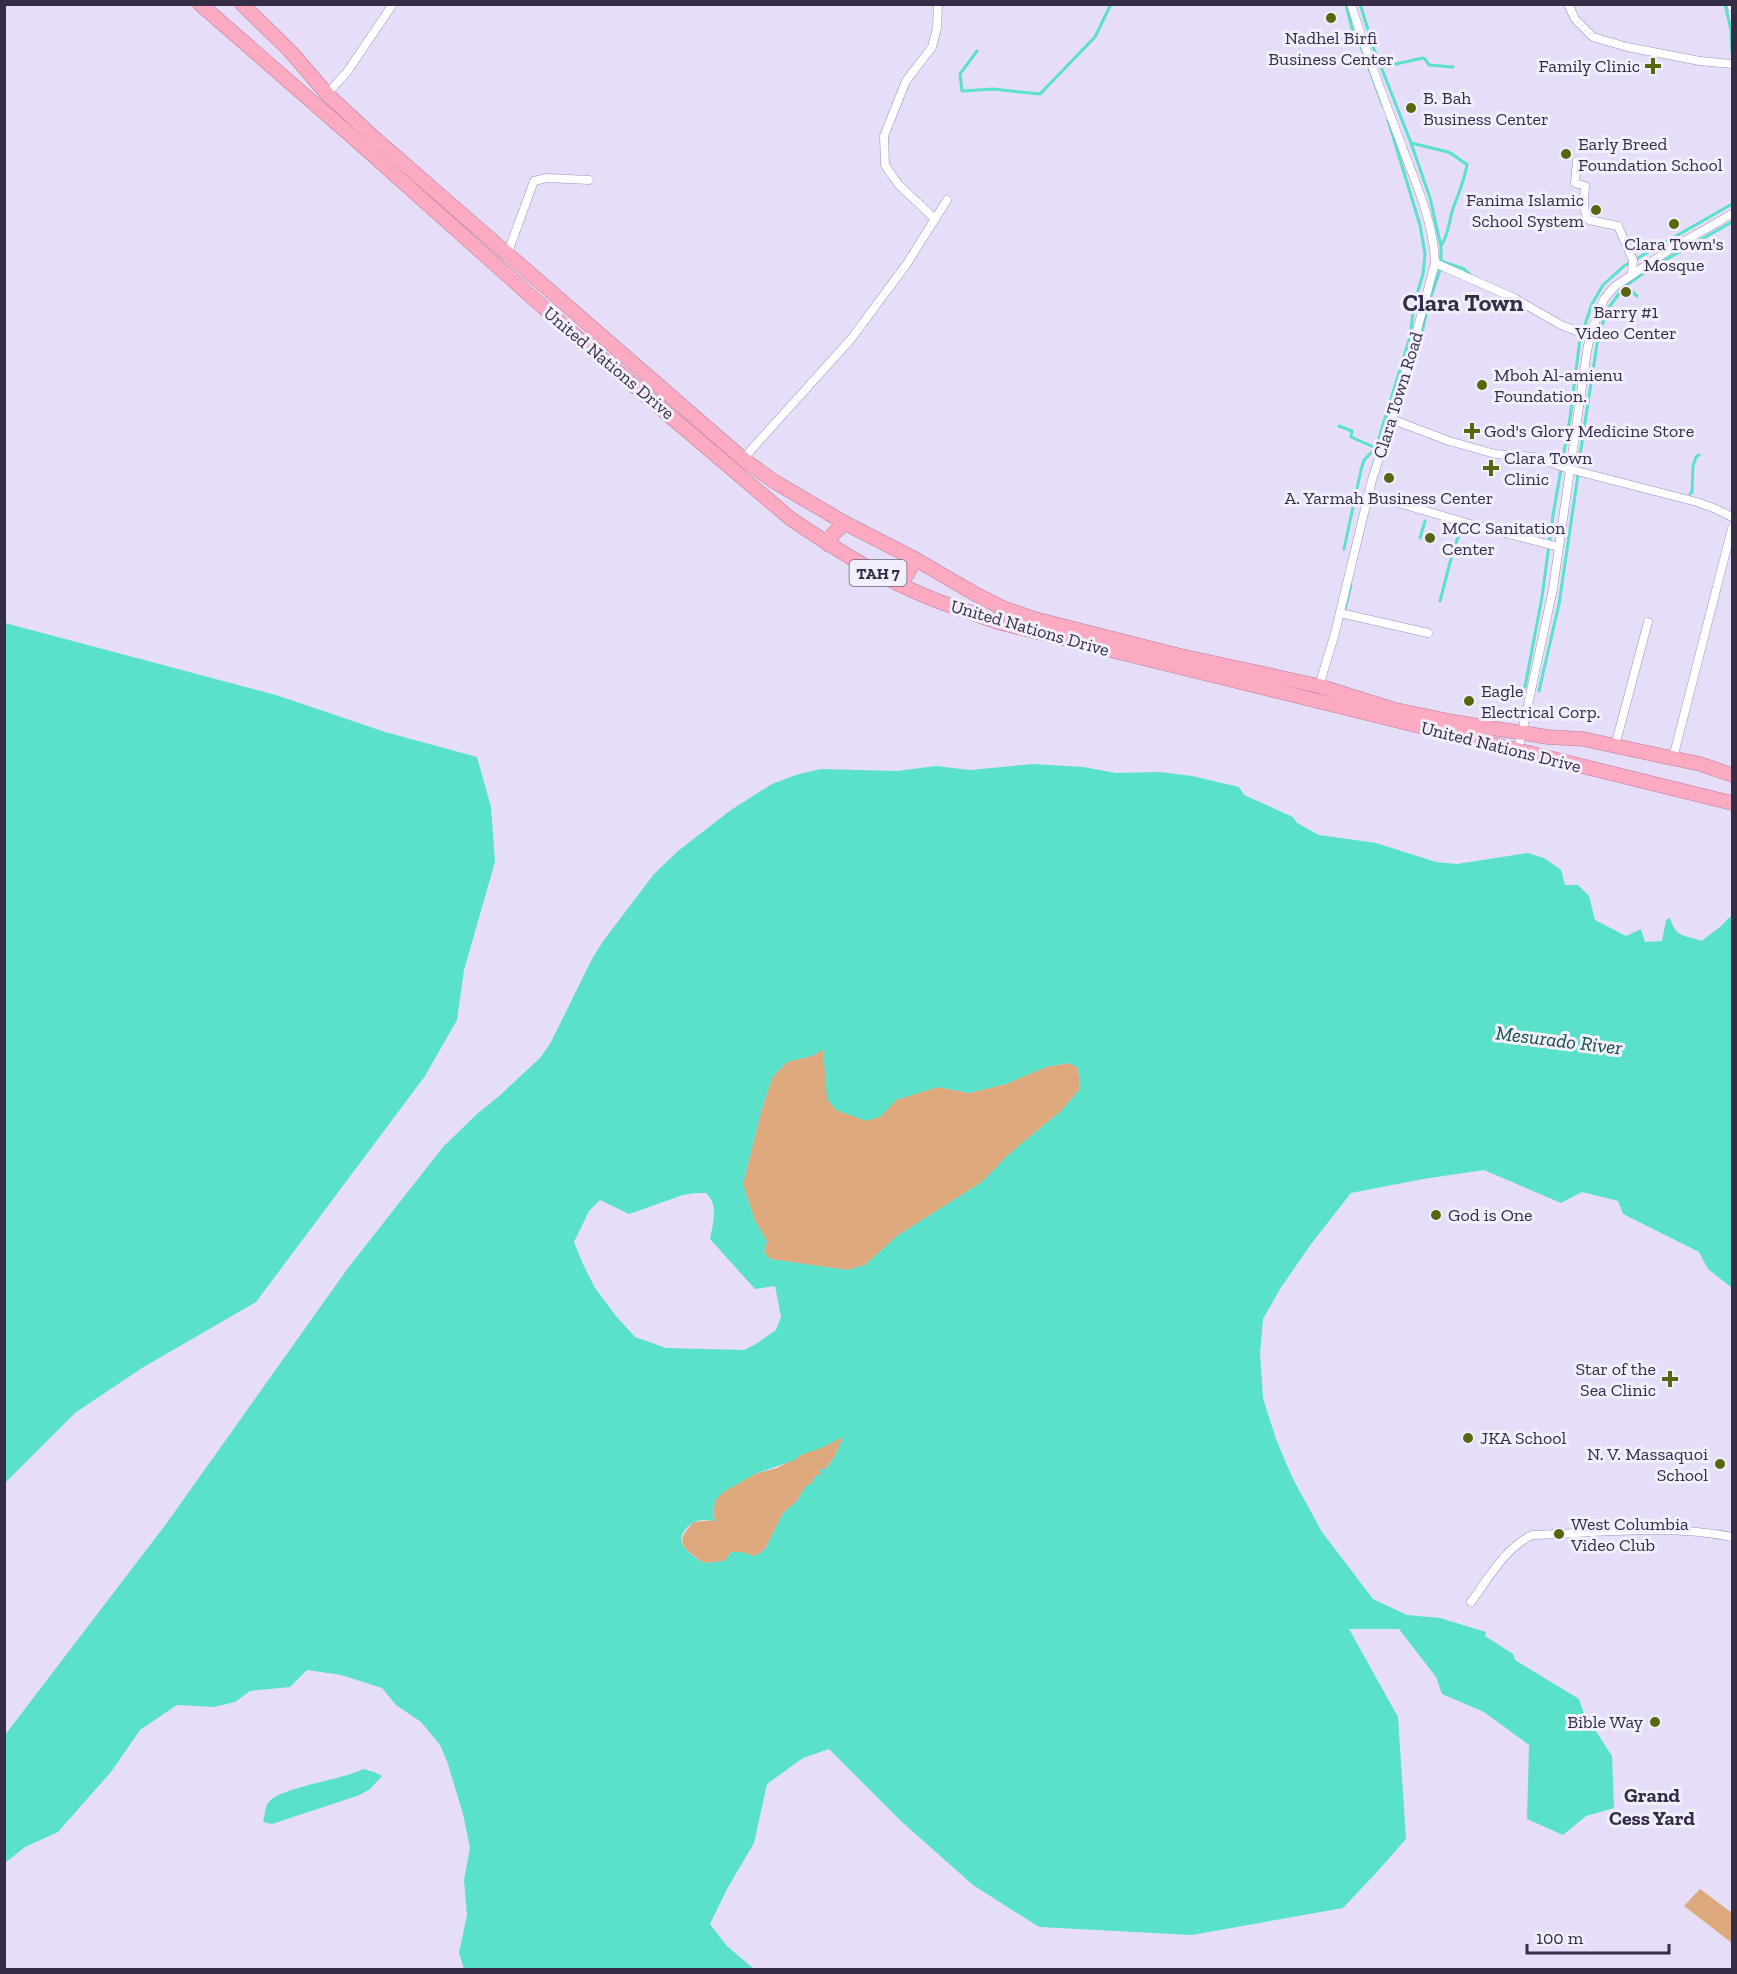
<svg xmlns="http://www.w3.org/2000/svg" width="1737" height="1974" font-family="'Zilla Slab',serif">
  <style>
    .green { fill: #dda87c }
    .water { fill: #59e1ca; fill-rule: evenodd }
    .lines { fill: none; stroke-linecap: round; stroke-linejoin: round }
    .stream { stroke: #59e1ca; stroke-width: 3 }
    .street-casing { stroke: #a18cc8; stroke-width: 9 }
    .highway-casing { stroke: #b67e96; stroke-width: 15 }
    .street { stroke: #fff; stroke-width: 8 }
    .highway { stroke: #fbaac2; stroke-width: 14 }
    .poi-dot { fill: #576710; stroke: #f2eefb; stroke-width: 2 }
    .labels { text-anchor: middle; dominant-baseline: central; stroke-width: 6; stroke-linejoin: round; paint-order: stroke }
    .shield { fill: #f2eefb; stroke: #6e667c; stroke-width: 1.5 }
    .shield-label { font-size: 16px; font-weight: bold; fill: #352c45 }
    .poi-label { font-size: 18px; fill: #352c45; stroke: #f2eefb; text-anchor: start }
    .street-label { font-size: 18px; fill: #352c45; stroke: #f2eefb }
    .water-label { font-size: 20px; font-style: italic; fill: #124d44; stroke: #f2eefb }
    .neighbourhood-label { font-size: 20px; font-weight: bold; fill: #352c45; stroke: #f2eefb }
    .district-label { font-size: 24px; font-weight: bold; fill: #352c45; stroke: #f2eefb }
  </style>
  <rect width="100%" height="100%" fill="#e6def8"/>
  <!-- green -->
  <g class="green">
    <polygon points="823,1049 828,1099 880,1117 896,1100 938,1087 969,1093 1006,1084 1046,1067 1070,1063 1078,1068 1080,1089 1061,1111 1008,1155 982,1182 897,1236 865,1265 847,1270 770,1259 764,1252 767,1241 755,1221 743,1184 762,1108 773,1076 787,1062 812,1056"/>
    <path d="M844,1436l-9,20 -14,19h-5l-5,9 -5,2 -10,16 -13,11 -18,36 -6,5 -6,3 -11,-5h-11l-6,9 -21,2c-20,-14 -32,-20 -10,-41l22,-2 -3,-3 2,-17 10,-9 30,-17 22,-6 34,-18 7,-1z"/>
    <polygon points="1700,1889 1732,1913 1732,1943 1684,1906"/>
  </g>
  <!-- water -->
  <g class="water">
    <polygon points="5,623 276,695 385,732 477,757 491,807 495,862 464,970 457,1020 425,1076 256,1302 142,1368 75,1413 5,1483"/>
    <path d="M1033,764l50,3 33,6 44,-1 32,4 47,11 5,8 49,22 4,6 22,12 57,8 60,19 21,2 71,-11 16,5 17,12 4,15h13l11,11 6,24 31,16 15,-7 4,13 17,-1 4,-21 4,-2c6,20 14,17 32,23 6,-6 12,-9 18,-14 5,-4 6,-8 12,-11v372l-24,-19 -9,-17 -76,-38 -5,-13 -36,-9 -21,11 -77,-33 -61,9 -72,14 -40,51 -31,45 -17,30 -3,34 3,45 13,41 16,38 30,55 51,67 34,16 33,3 46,14 -1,4 28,18 2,6 64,39 4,12 29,45 2,52 -28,8 -23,19 -36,-16 2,-74 -45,-33 -42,-18 -6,-17 -37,-48h-50l49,88 8,122 -30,34 -33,35 -151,27 -153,-8 -66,-42 -71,-63 -73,-73 -26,9 -36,26 -13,59 -27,46 -17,35 17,22 27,23h-290l-5,-16 8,-38 -3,-35 6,-32 -7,-34 -16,-53 -7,-16 -19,-23 -25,-17 -14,-17 -41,-13 -34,-5 -17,17 -40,4 -15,11 -21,5 -37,-2 -37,25 -29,42 -53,60 -33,15 -20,16v-128l161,-211 182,-256 95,-121 34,-33 21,-17 42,-39 10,-14 43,-87 11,-17 50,-66 24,-23 53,-41 41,-26 27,-10 22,-5 76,2 39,-5 34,4zM823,1050l4,49 9,11 30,11 14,-4 16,-17 42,-13 31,6 37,-9 40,-17 23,-4 9,5 2,21 -19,22 -53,44 -26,27 -85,54 -32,29 -18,5 -77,-11 -6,-7 3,-11 -12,-20 -12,-37 19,-76 11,-32 14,-14 25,-6zM696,1193h10c13,12 7,30 4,46l45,50 20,-3 6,31 -5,13 -20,14 -12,6 -78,-2 -31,-11 -19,-21 -21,-28 -13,-26 -8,-20 15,-31 11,-11 29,14 54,-19zM843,1437l-8,19 -9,13h-6l1,6h-5l-5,9 -5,2 -10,16 -13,11 -18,36 -6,5 -6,2 -11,-4h-11l-6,9 -21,2c-11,-7 -31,-18 -19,-33 3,-4 8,-8 12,-9 6,-2 14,0 20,0l-4,-4 2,-17 10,-9 30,-17 40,-14c7,-8 17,-8 26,-12 8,-3 16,-9 22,-11z"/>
    <path d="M363,1769l11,3 8,4 -13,14 -12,6 -85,28 -9,-2c2,-6 2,-15 5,-19 11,-16 75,-23 95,-34z"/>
  </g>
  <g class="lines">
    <!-- stream -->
    <g class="stream">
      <polyline points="1346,4 1352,29 1362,49 1383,106"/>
      <polyline points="1360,4 1374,49 1411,143 1430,198 1441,246 1441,267 1428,305 1421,338 1405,388"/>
      <polyline points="1725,4 1731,30 1732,53"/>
      <polyline points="977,51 960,74 962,91 993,89 1040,94 1095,37 1111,4"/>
      <polyline points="1382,67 1423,58 1425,59 1429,65 1453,67"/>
      <path d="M1411,143l37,9c8,3 10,8 19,12 -2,15 -8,28 -13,42 -5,13 -5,27 -12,38"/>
      <polyline points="1441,261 1464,269 1473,277"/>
      <polyline points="1625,286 1637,296"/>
      <polyline points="1339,426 1352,431 1351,437 1376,448"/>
      <polyline points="1391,434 1395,424 1401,403"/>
      <polyline points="1578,468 1598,338 1607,310 1624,287 1651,268 1732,222"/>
      <polyline points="1690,494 1692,492 1693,466 1696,457 1699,455"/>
      <polyline points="1420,538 1425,521"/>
      <polyline points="1344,549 1361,470 1364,460 1376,448 1410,337 1414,304 1423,274 1425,254 1420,225 1388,120"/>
      <polyline points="1440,601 1453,551 1460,532"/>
      <polyline points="1344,613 1351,585"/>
      <polyline points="1525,687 1542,597 1553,515 1570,418 1580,339 1592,304 1603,285 1624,266 1732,204"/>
      <polyline points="1539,691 1559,604 1578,475"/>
    </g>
    <defs>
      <g id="street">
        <polyline points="1568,4 1575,19 1593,37 1627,47 1700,61 1732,64"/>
        <polyline points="1732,4 1732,7"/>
        <polyline points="327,94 347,72 393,4"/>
        <path d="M1577,161l-2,22 10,3c-1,12 -3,24 4,34l29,6 15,34 -1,14"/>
        <polyline points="935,219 898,184 885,165 884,136 906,81 932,47 937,28 938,4"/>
        <polyline points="507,255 534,181 547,178 589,180"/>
        <polyline points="1435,263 1514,298 1561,325 1590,336"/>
        <polyline points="1391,419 1449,441 1495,454 1535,457 1569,469 1697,502 1716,509 1732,517"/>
        <polyline points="742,460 851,339 906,265 947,200"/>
        <polyline points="1368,494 1470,524 1559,547"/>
        <polyline points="1340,613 1428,633"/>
        <path d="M1319,686l16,-53 37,-153 29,-90 34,-127c-1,-37 -16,-72 -29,-106 -19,-51 -39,-101 -55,-153"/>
        <polyline points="1615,746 1648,622"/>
        <polyline points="1518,751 1553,589 1587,351 1590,336 1604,299 1614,287 1669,250 1732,214"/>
        <polyline points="1673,758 1732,528"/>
        <path d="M1471,1602c17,-23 34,-54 61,-67 66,-2 135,-11 200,2"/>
      </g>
      <g id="highway">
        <path d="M200,4l156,136 215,192 220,187c34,23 69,46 106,64 33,17 69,28 104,40l731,180"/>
        <polyline points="242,4 291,52 327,94 372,136 743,459 775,482 845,523 915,559 977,595 1003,608 1035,619 1181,656 1319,686 1392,709 1454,722 1548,737 1583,739 1700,764 1732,775"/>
        <polyline points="829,545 833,534 845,523"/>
        <polyline points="898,584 907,575 915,559"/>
      </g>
    </defs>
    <!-- street casing -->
    <use href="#street" class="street-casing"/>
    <!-- highway casing -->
    <use href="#highway" class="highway-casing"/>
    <!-- street -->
    <use href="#street" class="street"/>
    <!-- highway -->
    <use href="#highway" class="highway"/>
  </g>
  <!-- markers -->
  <g class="poi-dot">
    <circle cx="1331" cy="18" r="6"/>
    <path d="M1650 57h6v6h6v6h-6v6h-6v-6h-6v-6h6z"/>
    <circle cx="1411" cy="108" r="6"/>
    <circle cx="1566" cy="154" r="6"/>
    <circle cx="1596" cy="210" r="6"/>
    <circle cx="1674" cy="224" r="6"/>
    <circle cx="1626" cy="292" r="6"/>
    <circle cx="1482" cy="385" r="6"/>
    <path d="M1469 422h6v6h6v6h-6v6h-6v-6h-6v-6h6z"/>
    <path d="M1488 459h6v6h6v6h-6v6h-6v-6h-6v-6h6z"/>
    <circle cx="1389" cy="478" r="6"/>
    <circle cx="1430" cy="538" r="6"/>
    <circle cx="1469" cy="701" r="6"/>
    <circle cx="1436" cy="1215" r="6"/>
    <path d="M1667 1370h6v6h6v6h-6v6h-6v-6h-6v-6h6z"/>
    <circle cx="1468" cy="1438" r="6"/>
    <circle cx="1720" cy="1464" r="6"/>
    <circle cx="1559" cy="1534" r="6"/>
    <circle cx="1655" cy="1722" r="6"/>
  </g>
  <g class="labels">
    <!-- shield labels -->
    <rect class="shield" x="849.5" y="560" width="57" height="26" rx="4.5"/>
    <g class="shield-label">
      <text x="878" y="573">TAH 7</text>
    </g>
    <!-- poi labels -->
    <g class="poi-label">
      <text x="1331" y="38" text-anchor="middle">Nadhel Birfi<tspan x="1331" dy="21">Business Center</tspan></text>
      <text x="1640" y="66" text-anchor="end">Family Clinic</text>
      <text x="1423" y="98">B. Bah<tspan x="1423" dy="21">Business Center</tspan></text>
      <text x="1578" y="144">Early Breed<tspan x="1578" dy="21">Foundation School</tspan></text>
      <text x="1584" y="200" text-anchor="end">Fanima Islamic<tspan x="1584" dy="21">School System</tspan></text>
      <text x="1674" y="244" text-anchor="middle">Clara Town's<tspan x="1674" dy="21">Mosque</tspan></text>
      <text x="1626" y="312" text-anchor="middle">Barry #1<tspan x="1626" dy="21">Video Center</tspan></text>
      <text x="1494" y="375">Mboh Al-amienu<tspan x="1494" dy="21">Foundation.</tspan></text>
      <text x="1484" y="431">God's Glory Medicine Store</text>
      <text x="1504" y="458">Clara Town<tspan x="1504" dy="21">Clinic</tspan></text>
      <text x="1389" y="498" text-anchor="middle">A. Yarmah Business Center</text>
      <text x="1442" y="528">MCC Sanitation<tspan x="1442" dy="21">Center</tspan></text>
      <text x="1481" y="691">Eagle<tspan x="1481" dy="21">Electrical Corp.</tspan></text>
      <text x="1448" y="1215">God is One</text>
      <text x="1656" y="1369" text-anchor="end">Star of the<tspan x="1656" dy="21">Sea Clinic</tspan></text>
      <text x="1480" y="1438">JKA School</text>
      <text x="1708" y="1454" text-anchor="end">N. V. Massaquoi<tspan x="1708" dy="21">School</tspan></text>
      <text x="1571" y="1524">West Columbia<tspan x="1571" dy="21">Video Club</tspan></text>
      <text x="1643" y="1722" text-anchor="end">Bible Way</text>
    </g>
    <!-- street labels -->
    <g class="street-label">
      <text transform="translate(609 363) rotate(40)">United Nations Drive</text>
      <text transform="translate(1398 395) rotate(-73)">Clara Town Road</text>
      <text transform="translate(1030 628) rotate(16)">United Nations Drive</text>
      <text transform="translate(1501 747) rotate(14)">United Nations Drive</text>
    </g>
    <!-- water labels -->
    <g class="water-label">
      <text transform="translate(1559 1040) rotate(7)">Mesurado River</text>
    </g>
    <!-- neighbourhood labels -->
    <g class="neighbourhood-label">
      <text x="1652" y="1795">Grand<tspan x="1652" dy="23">Cess Yard</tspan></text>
    </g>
    <!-- district labels -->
    <g class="district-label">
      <text x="1463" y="302">Clara Town</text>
    </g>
  </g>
  <!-- border -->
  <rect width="1737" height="1974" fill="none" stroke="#352c45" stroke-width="12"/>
  <!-- scale -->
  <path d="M1527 1944v9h142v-9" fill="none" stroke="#352c45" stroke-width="3"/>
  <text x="1536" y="1944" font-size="18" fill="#352c45" stroke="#f2eefb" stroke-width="4.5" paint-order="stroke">100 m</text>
</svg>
